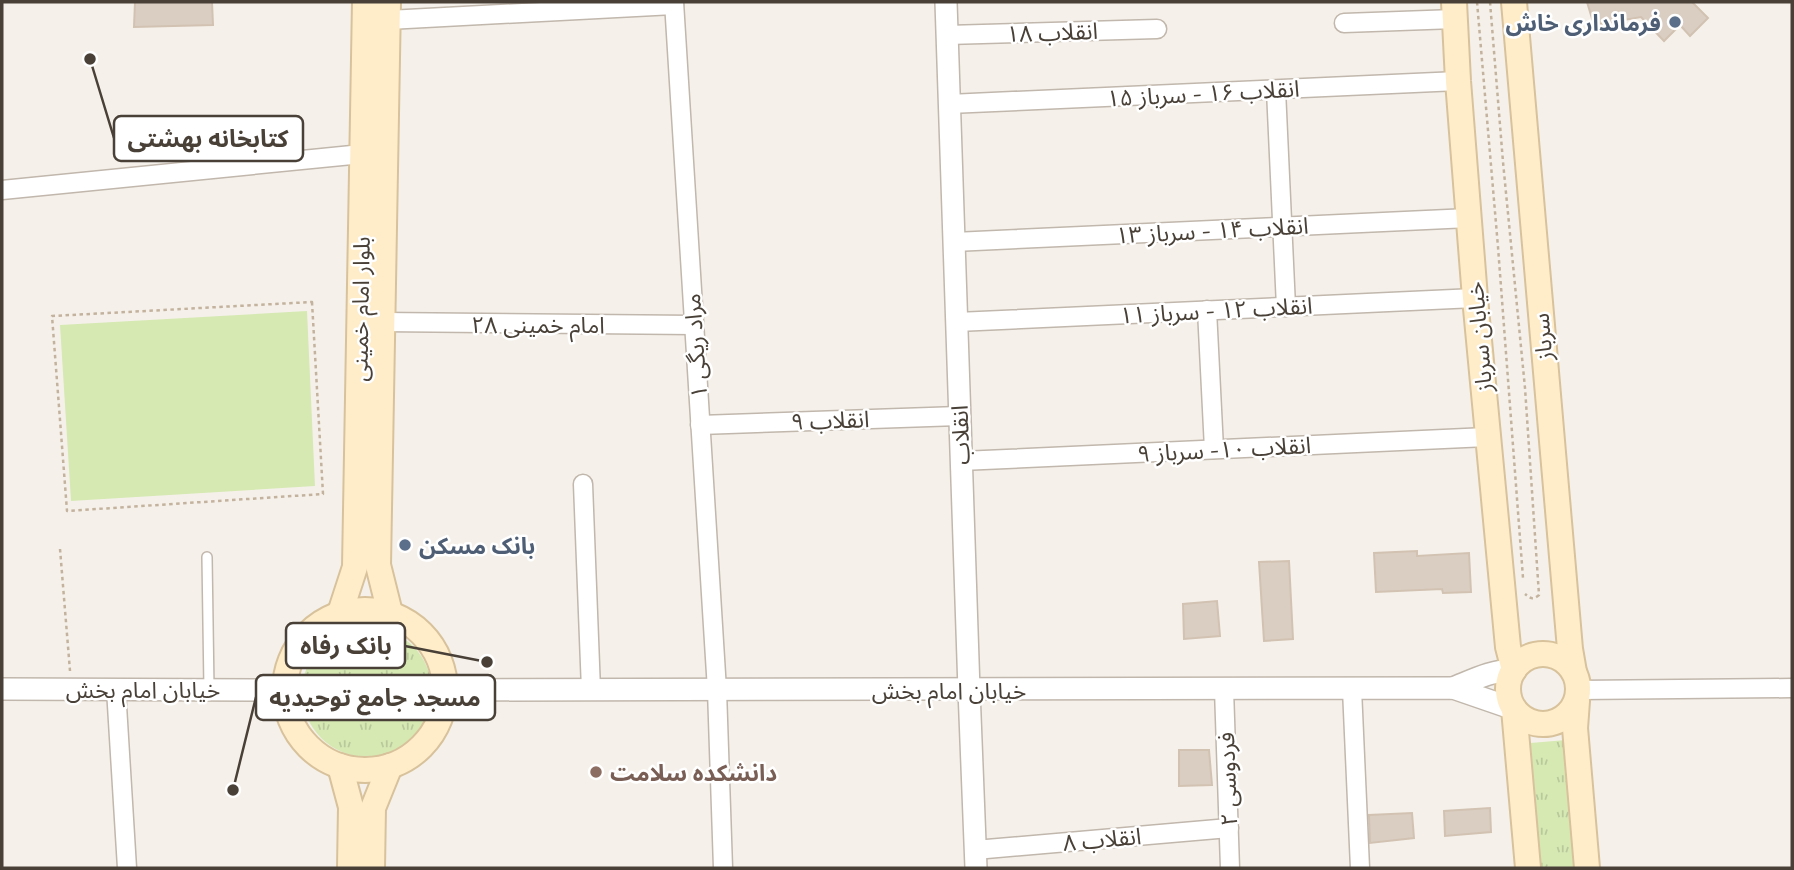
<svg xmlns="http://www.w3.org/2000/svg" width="1794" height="870" font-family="Raleway,'Noto Sans Arabic',sans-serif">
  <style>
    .grass { fill: url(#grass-tufts) }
    .pitch { fill: #d6e9b3 }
    .building { fill: #dacec2; stroke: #d2c2b2; stroke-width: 2 }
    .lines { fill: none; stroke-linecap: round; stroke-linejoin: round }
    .service-casing { stroke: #c1b7ac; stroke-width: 12 }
    .minor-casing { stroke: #c1b7ac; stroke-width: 21 }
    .tertiary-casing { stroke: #c1b7ac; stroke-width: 24 }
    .secondary-casing { stroke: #d8c29c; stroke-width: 28 }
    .path { stroke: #c3b29d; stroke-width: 2.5; stroke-dasharray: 3.5 3.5; stroke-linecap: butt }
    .service { stroke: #fff; stroke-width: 9 }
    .minor { stroke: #fff; stroke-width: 18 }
    .tertiary { stroke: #fff; stroke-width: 21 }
    .secondary { stroke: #ffedca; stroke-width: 24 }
    .service-dot { fill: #5c6f8a; stroke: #fff; stroke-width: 2.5 }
    .education-dot { fill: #8d6e63; stroke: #fff; stroke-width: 2.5 }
    .labels { text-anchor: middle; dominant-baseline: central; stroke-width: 5; stroke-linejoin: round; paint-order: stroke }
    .service-label { font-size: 23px; font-weight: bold; fill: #4e5e75; stroke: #fff; text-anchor: end }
    .street-label { font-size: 23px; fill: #494138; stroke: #fff }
    .education-label { font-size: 23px; font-weight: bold; fill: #785e54; stroke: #fff; text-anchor: start }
    .leader { fill: none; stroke: #494138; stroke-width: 2.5 }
    .callout-dot { fill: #494138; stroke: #fff; stroke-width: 2.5 }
    .callout { fill: #fff; stroke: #494138; stroke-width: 2.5 }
    .callout-label { font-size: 24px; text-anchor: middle; font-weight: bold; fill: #494138 }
  </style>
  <defs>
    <pattern id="grass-tufts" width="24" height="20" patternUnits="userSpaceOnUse" patternTransform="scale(1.75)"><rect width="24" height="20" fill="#d6e9b3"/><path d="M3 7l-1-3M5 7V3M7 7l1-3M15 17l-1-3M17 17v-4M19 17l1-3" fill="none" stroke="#b9c99b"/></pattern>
  </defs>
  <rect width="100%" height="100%" fill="#f5f1ea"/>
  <!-- grass -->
  <g class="grass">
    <circle cx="367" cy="692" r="65"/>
    <polygon points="1566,740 1577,868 1540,868 1530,743"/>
  </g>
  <!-- pitch -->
  <polygon class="pitch" points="307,311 315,486 71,501 60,325"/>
  <!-- building -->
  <g class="building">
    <polygon points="135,2 212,2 213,25 134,27"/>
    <polygon points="1587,2 1692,2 1708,18 1690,36 1680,25 1664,41 1641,17 1594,25"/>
    <polygon points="1417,551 1417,556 1469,553 1471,592 1443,593 1442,589 1376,592 1374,553"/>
    <polygon points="1289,561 1293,639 1264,641 1259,562"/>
    <polygon points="1217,601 1220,636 1184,639 1183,604"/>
    <polygon points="1179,750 1209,750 1212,785 1179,786"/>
    <polygon points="1490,808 1491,832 1445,836 1444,811"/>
    <polygon points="1412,813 1414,838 1370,843 1369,815"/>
  </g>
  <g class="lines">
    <defs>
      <polyline id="service" points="207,557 209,689"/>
      <g id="minor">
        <polyline points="674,2 717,690 723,868"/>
        <polyline points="388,20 674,5"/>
        <polyline points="1344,23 1455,19"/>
        <polyline points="947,35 1157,29"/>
        <polyline points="1276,90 1286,307"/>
        <polyline points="949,104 1458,81"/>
        <polyline points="2,190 362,154"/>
        <polyline points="954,242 1469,218"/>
        <polyline points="1207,310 1214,449"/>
        <polyline points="382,322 694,325"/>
        <polyline points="957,322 1475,298"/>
        <polyline points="700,425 959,416"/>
        <polyline points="961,461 1487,437"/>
        <polyline points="583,484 591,690"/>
        <polyline points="116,689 127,868"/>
        <polyline points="1224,689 1230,868"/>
        <polyline points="1352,689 1360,868"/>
        <polyline points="1579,690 1792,688"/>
        <polyline points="975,850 1229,828"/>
      </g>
      <g id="tertiary">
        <polyline points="946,2 969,690 976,868"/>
        <path d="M1453,688c20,-8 39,-18 61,-18"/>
        <polyline points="2,689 285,690"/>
        <polyline points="445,690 1453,688 1514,709"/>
      </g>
      <g id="secondary">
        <polyline points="388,2 378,565 390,613"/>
        <polyline points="1454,2 1458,81 1475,298 1508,647 1514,670"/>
        <polyline points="1514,2 1570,649 1574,672"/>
        <circle cx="365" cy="690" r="80"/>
        <polyline points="340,613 355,567 365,2"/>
        <circle cx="1543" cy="689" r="35"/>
        <polyline points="1577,701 1575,728 1587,868"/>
        <polyline points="1514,709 1528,868"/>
        <polyline points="340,766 351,807 350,868"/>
        <polyline points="372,868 373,808 390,766"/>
      </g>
    </defs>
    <!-- service casing -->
    <use href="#service" class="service-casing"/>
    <!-- minor casing -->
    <use href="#minor" class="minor-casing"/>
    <!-- tertiary casing -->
    <use href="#tertiary" class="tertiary-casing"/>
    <!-- secondary casing -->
    <use href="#secondary" class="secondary-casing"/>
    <!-- path -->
    <g class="path">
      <polyline points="1477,2 1498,247 1523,578"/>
      <path d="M1490,2l13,160 22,226 14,207c-6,5 -8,4 -14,-1"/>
      <polygon points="312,302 323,494 67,511 52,316"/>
      <polyline points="60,549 70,671"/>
    </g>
    <!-- service -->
    <use href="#service" class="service"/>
    <!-- minor -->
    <use href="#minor" class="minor"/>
    <!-- tertiary -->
    <use href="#tertiary" class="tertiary"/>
    <!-- secondary -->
    <use href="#secondary" class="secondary"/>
  </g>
  <!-- markers -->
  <g class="service-dot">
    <circle cx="1675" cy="22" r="7"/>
    <circle cx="405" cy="545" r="7"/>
  </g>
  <circle class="education-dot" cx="596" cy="772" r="7"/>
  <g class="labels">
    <!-- service labels -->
    <g class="service-label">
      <text x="1661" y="22">فرمانداری خاش</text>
      <text x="419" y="545" text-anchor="start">بانک مسکن</text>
    </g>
    <!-- street labels -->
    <g class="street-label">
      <text transform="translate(1052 32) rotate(-2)">انقلاب ۱۸</text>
      <text transform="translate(1203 93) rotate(-3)">انقلاب ۱۶ - سرباز ۱۵</text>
      <text transform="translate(1212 230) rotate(-3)">انقلاب ۱۴ - سرباز ۱۳</text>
      <text transform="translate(360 309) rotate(-89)">بلوار امام خمینی</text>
      <text transform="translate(1216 310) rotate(-3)">انقلاب ۱۲ - سرباز ۱۱</text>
      <text x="538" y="324">امام خمینی ۲۸</text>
      <text transform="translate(1479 337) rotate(-95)">خیابان سرباز</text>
      <text transform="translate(1542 337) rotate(-95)">سرباز</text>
      <text transform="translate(695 346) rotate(-94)">مراد ریگی ۱</text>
      <text transform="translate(830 420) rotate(-2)">انقلاب ۹</text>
      <text transform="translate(960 435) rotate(-92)">انقلاب</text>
      <text transform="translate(1224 449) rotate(-3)">انقلاب ۱۰- سرباز ۹</text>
      <text x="143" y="689">خیابان امام بخش</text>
      <text x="949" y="690">خیابان امام بخش</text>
      <text transform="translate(1227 779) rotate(-92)">فردوسی ۲</text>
      <text transform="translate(1102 839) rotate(-5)">انقلاب ۸</text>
    </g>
    <!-- education labels -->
    <g class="education-label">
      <text x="610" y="772">دانشکده سلامت</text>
    </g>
  </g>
  <!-- callouts -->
  <path class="leader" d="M90 59L114 138M487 662L405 646M233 790L256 697"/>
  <g class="callout-dot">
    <circle cx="90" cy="59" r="7"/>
    <circle cx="487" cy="662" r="7"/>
    <circle cx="233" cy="790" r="7"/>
  </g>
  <g class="callout">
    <rect x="114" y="116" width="189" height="45" rx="7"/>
    <rect x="286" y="623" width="119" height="45" rx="7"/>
    <rect x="256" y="675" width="239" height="45" rx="7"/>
  </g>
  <g class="callout-label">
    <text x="208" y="147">کتابخانه بهشتی</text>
    <text x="346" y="654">بانک رفاه</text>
    <text x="375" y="706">مسجد جامع توحیدیه</text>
  </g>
  <!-- border -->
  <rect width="1794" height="870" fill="none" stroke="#494138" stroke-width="7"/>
</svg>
